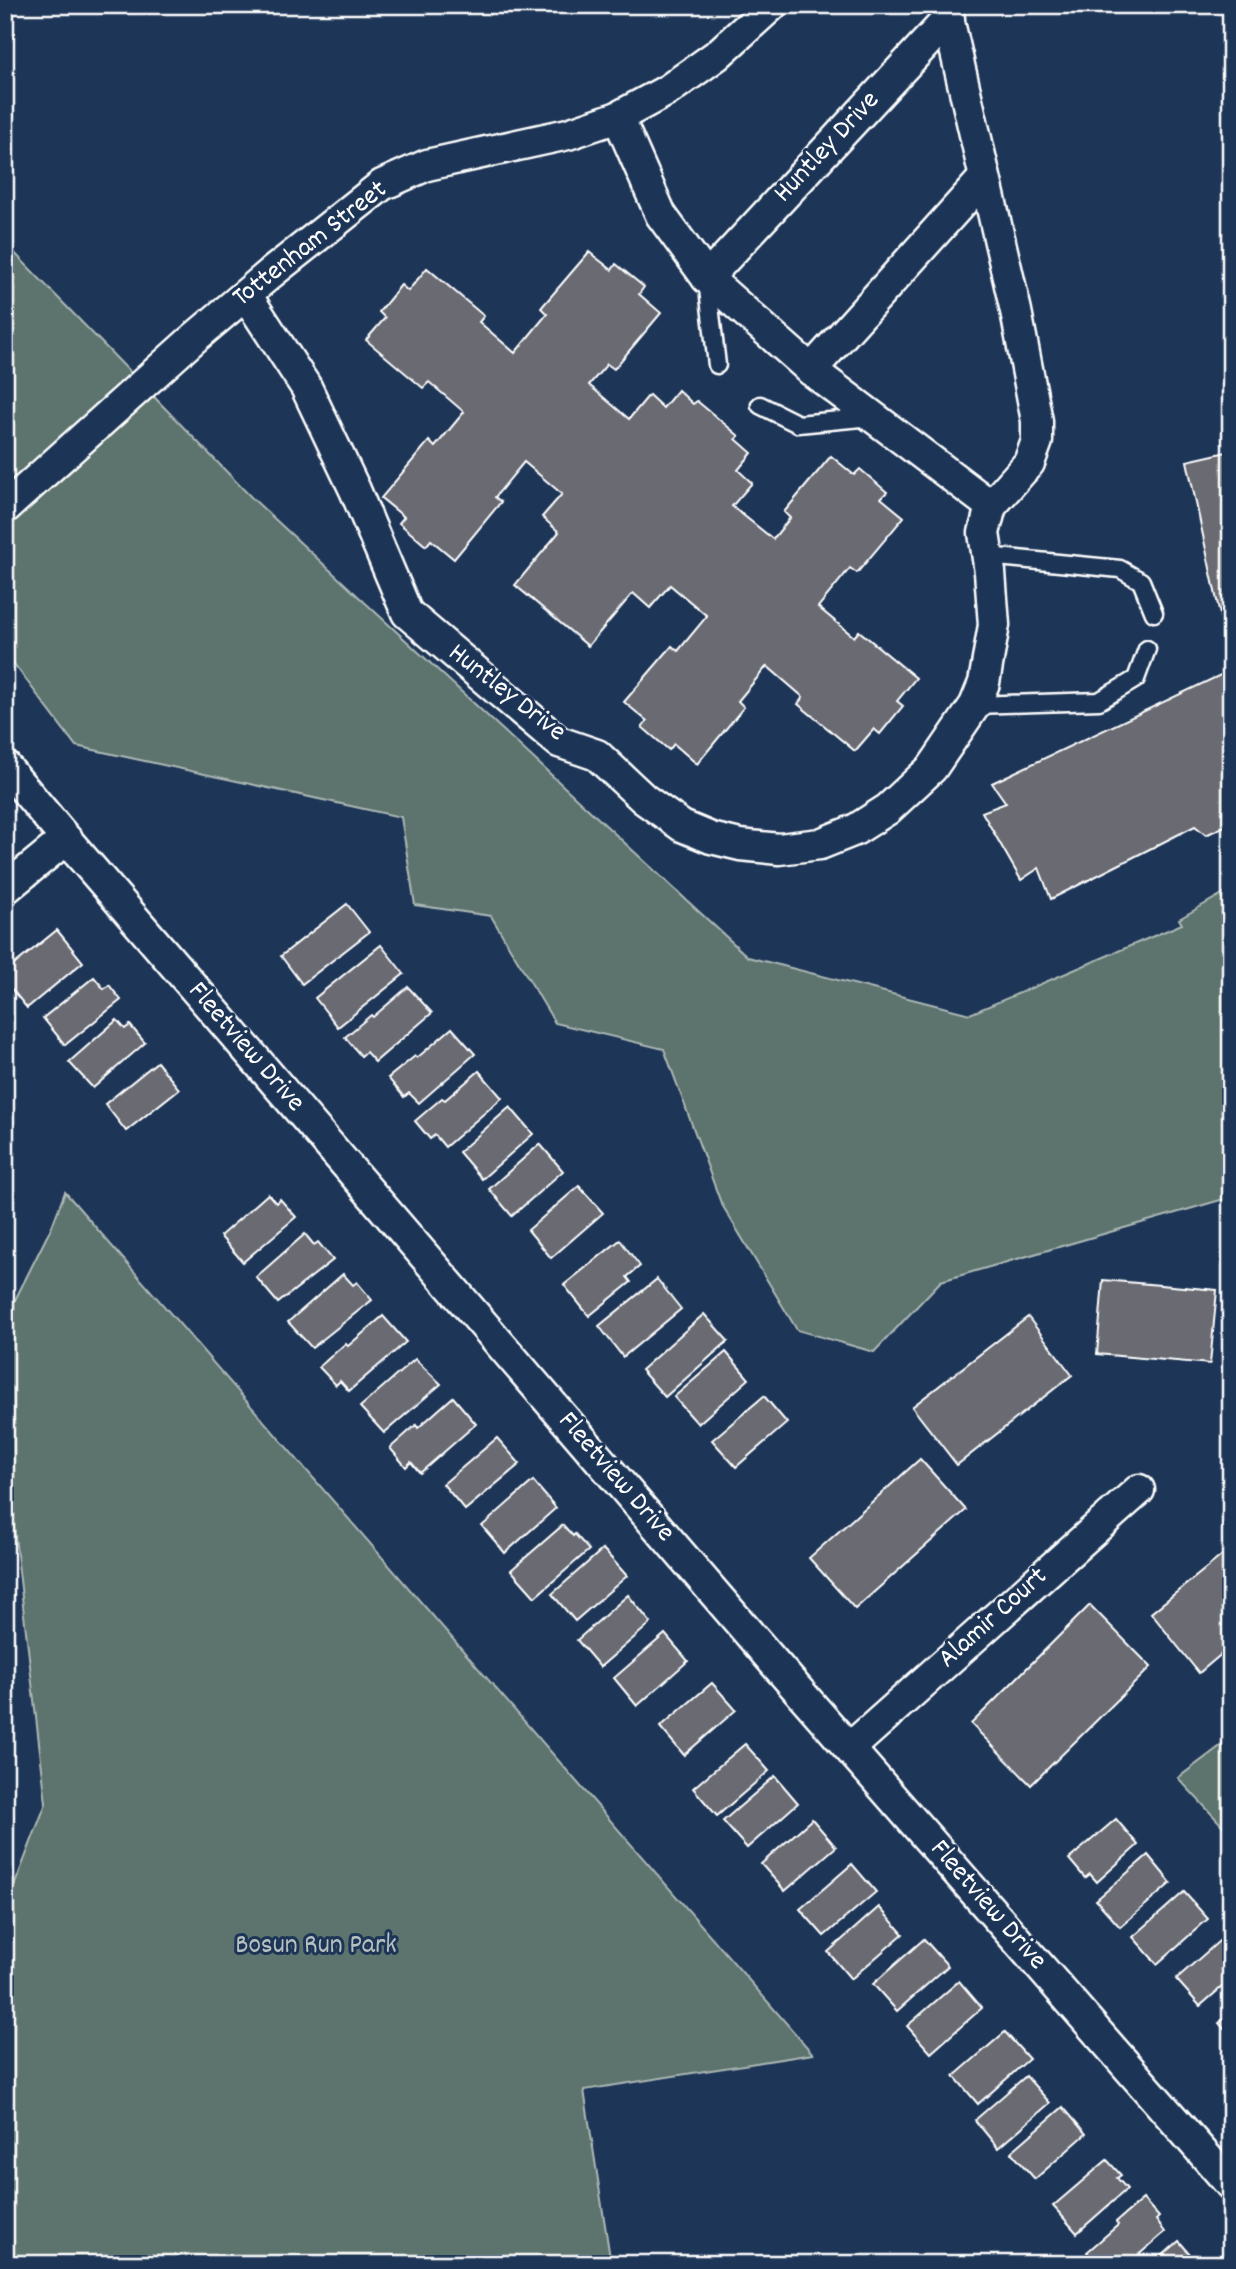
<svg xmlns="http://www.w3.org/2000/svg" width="1236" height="2269" font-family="Dekko,sans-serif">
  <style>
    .green { fill: #5c736e; stroke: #aeb9b6; stroke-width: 2 }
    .building { fill: #696b72; stroke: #fff; stroke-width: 2 }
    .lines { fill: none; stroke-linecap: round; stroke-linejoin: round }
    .service-casing { stroke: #fff; stroke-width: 21 }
    .minor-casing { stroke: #fff; stroke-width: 35 }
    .service { stroke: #1d3557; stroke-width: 16 }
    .minor { stroke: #1d3557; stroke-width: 30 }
    .labels { text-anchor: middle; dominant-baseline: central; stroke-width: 6; stroke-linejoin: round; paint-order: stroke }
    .street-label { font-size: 28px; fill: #fff; stroke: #1d3557 }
    .park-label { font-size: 28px; fill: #b6c0be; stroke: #1d3557 }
  </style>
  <rect width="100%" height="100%" fill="#1d3557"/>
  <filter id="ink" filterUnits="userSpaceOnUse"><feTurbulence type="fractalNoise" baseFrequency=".0143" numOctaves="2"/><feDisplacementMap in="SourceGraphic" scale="14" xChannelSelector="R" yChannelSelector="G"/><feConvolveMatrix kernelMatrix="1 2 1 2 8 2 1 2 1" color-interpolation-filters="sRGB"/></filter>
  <g filter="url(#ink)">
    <!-- green -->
    <g class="green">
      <polygon points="5,243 252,498 748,957 970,1014 1182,924 1179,919 1231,889 1231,1197 941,1281 874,1352 797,1330 721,1203 664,1049 555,1023 491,916 415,905 401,817 76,746 5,652"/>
      <polygon points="65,1192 813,2054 584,2090 611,2264 5,2264 5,1910 46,1803 5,1451 5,1320 52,1226"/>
      <polygon points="1231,1738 1231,1835 1178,1778"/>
    </g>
    <!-- building -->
    <g class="building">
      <polygon points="589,252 612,270 616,264 644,287 639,294 661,313 614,369 607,364 589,385 629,419 649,395 663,408 678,390 693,404 697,401 739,436 736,439 752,453 738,470 752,483 732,506 773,539 790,518 784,512 831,456 854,475 860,469 887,492 881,498 904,517 857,573 850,568 818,607 854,637 859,631 916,678 897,701 903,706 880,734 874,729 855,751 798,704 803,697 767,666 738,701 744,707 697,764 674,744 669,750 642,727 647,721 624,702 672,646 678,651 707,616 670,585 650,608 633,593 588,646 515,585 559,532 542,517 562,494 524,462 495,497 501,502 454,559 431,540 426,546 399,523 404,517 381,498 429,441 435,447 464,412 429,382 423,388 366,340 385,318 379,312 401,285 408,291 427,268 484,316 479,322 515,353 547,314 541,308"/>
      <polygon points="1231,451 1231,666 1187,461"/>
      <polygon points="1231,670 1231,823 1206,835 1195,826 1051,899 1039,868 1021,880 982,812 1006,803 992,783"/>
      <polygon points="347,904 369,932 302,984 281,956"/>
      <polygon points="57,930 83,962 27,1008 5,981 5,972"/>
      <polygon points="381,945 404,974 338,1027 315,998"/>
      <polygon points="94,977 104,989 109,985 121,1000 65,1045 43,1018"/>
      <polygon points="408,987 432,1013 375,1062 366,1052 361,1056 345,1037 371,1015 373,1017"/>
      <polygon points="117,1020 125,1029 130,1025 145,1043 93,1088 69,1062"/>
      <polygon points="452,1028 475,1054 419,1103 409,1093 404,1097 388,1078 415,1056 417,1058"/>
      <polygon points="157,1062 179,1089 126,1131 105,1104"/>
      <polygon points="479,1071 502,1098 445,1147 435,1135 430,1139 415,1121 442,1098 445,1100"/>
      <polygon points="510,1107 533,1134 482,1179 459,1152"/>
      <polygon points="540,1144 563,1171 512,1216 489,1189"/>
      <polygon points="579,1186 603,1213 551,1258 528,1230"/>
      <polygon points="268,1194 276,1203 280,1199 296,1217 243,1262 220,1236"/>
      <polygon points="305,1234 314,1245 318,1242 333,1260 278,1303 256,1277"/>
      <polygon points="620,1240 640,1266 627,1277 631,1282 589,1316 564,1285"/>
      <polygon points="343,1274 353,1285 357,1282 372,1300 312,1348 288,1322"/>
      <polygon points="657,1279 681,1309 623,1357 599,1326"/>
      <polygon points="1103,1280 1217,1290 1210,1364 1097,1354"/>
      <polygon points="704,1314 728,1341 665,1397 641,1370"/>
      <polygon points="383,1316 406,1342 349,1391 340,1381 336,1385 319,1367 346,1343 348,1346"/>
      <polygon points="1028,1317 1072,1375 957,1465 912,1407"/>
      <polygon points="726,1352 749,1379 698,1424 674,1397"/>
      <polygon points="415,1359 441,1384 384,1433 360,1407"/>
      <polygon points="764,1396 787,1423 736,1467 712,1440"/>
      <polygon points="453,1397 476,1424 420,1473 411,1462 406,1467 390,1448 416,1425 418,1428"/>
      <polygon points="497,1438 520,1464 465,1510 443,1484"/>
      <polygon points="920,1459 966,1510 855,1609 809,1558"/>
      <polygon points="533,1481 556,1508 505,1553 482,1526"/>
      <polygon points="563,1525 573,1536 575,1534 589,1550 535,1597 511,1570"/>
      <polygon points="1231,1548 1231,1646 1199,1673 1151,1613"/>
      <polygon points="603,1549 627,1576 575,1621 552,1594"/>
      <polygon points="628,1595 651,1623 600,1667 577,1640"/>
      <polygon points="1090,1605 1151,1667 1031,1785 971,1724"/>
      <polygon points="665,1634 688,1661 637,1706 614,1678"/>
      <polygon points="712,1683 736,1710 684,1755 660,1727"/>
      <polygon points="745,1744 769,1771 717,1816 693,1788"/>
      <polygon points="775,1776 798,1803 747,1848 723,1821"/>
      <polygon points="812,1819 836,1847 785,1891 761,1864"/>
      <polygon points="1116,1819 1138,1845 1097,1882 1090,1874 1085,1878 1069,1859"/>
      <polygon points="1148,1855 1171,1883 1120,1927 1096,1900"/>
      <polygon points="852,1864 876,1892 824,1936 800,1909"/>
      <polygon points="1184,1892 1208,1919 1157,1964 1133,1937"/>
      <polygon points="879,1907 903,1934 851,1979 828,1952"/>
      <polygon points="1227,1934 1231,1938 1231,1979 1200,2006 1176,1979"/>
      <polygon points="924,1939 948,1966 897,2011 873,1984"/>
      <polygon points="959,1981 982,2008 931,2053 907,2026"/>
      <polygon points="1231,2013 1231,2037 1219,2023"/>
      <polygon points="1005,2032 1029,2059 978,2104 954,2076"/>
      <polygon points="1026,2076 1050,2103 998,2148 975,2120"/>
      <polygon points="1063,2107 1086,2134 1035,2179 1011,2152"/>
      <polygon points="1107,2160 1121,2175 1117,2178 1127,2189 1077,2233 1053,2206"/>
      <polygon points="1143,2199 1159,2217 1156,2220 1165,2232 1128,2264 1097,2264 1087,2252 1118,2225 1116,2222"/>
      <polygon points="1179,2241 1195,2260 1193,2264 1153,2264"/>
    </g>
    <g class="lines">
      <defs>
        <g id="service">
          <polyline points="707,280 717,365"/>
          <polyline points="760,405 798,424 872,417"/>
          <polyline points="987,556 1120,569 1141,581 1154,613"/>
          <polyline points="975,705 1099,701 1136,679 1147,649"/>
        </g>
        <g id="minor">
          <polyline points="618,117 661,215 707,278 811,370 991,506"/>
          <polyline points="707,278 949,18"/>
          <polyline points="246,295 306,387 355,490 407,613 559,742 597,755 644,799 682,826 711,838 740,845 779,849 820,844 855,830 888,809 932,768 975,705 984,683 994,625 990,572 984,533 991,506 1029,463 1037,441 1037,421 1016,311 945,5"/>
          <polyline points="811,370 984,178"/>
          <polyline points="5,508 192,340 271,273 382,185 427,165 568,134 618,117 668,90 717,55 772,5"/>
          <polyline points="5,766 66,839 771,1659 1231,2185"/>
          <polyline points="5,889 66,839"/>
          <polyline points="850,1748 1139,1490"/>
        </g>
      </defs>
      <!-- service casing -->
      <use href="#service" class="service-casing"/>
      <!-- minor casing -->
      <use href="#minor" class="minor-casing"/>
      <!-- service -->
      <use href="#service" class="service"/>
      <!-- minor -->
      <use href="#minor" class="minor"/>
    </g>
  </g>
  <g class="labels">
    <!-- street labels -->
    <g class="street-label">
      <text transform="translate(828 148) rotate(-47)">Huntley Drive</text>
      <text transform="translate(311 245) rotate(-38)">Tottenham Street</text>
      <text transform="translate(506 694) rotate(38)">Huntley Drive</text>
      <text transform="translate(245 1048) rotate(49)">Fleetview Drive</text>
      <text transform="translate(615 1478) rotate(49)">Fleetview Drive</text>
      <text transform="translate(994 1619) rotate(-42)">Alamir Court</text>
      <text transform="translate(987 1906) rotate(49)">Fleetview Drive</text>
    </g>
    <!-- park labels -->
    <g class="park-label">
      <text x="316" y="1947">Bosun Run Park</text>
    </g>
  </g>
  <!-- margin -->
  <rect width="1236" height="2269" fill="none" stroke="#1d3557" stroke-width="28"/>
  <rect x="14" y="14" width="1208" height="2241" fill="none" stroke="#fff" stroke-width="2.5" filter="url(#ink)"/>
</svg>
